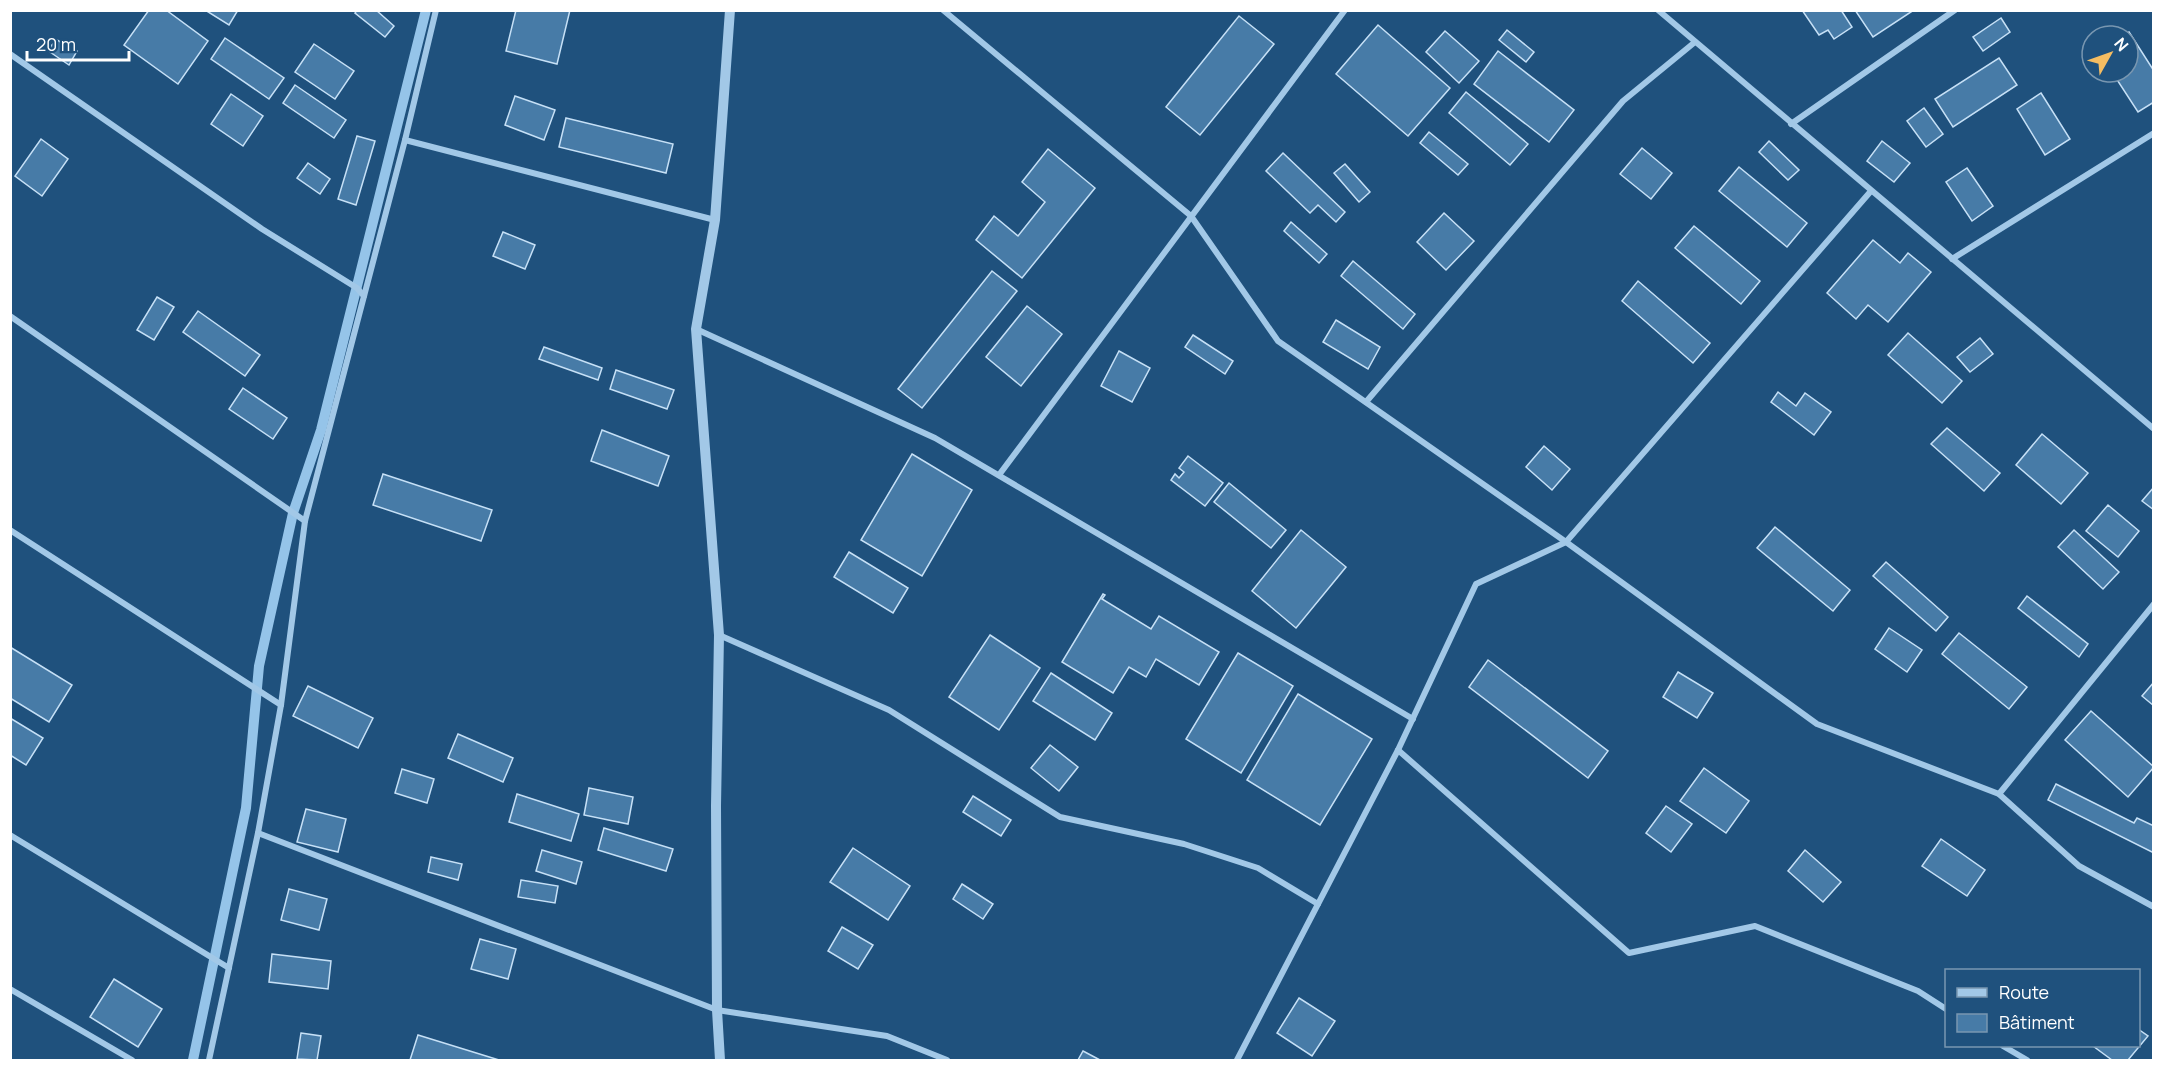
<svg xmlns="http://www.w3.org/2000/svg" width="2164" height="1071" font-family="Manrope,sans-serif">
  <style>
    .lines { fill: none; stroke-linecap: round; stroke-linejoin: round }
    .stream { stroke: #95c4e9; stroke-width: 10 }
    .building { fill: #477ba7; stroke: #c6e0f6; stroke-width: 1.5 }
    .minor { stroke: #a2c8e7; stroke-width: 6 }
    .tertiary { stroke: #a2c8e7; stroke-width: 10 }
  </style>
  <rect width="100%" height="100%" fill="#1f517d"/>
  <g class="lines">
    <!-- stream -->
    <polyline class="stream" points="193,1060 246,808 259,666 293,513 321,430 426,10"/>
  </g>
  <!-- building -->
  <g class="building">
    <polygon points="149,10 166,10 208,41 178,84 124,45"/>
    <polygon points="205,10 238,10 229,25"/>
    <polygon points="357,10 376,10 394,26 385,37 355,13"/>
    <polygon points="516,10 570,10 557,64 506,51"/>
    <polygon points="1802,10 1841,10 1852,27 1834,39 1828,30 1819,35"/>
    <polygon points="1855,10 1914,10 1873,37"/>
    <polygon points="1239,16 1274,44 1200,135 1166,107"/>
    <polygon points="2001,18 2010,32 1983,51 1973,37"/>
    <polygon points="1378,25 1450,88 1408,136 1336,74"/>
    <polygon points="1507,30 1534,52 1526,62 1499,40"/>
    <polygon points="1445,31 1479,61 1459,83 1426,52"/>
    <polygon points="2129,32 2154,71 2154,102 2138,112 2112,72 2128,72 2128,36 2122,36"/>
    <polygon points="225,38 284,78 269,99 211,59"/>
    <polygon points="57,40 77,51 69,65 47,50"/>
    <polygon points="314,44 354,71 335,99 295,72"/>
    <polygon points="1498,51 1574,110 1549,142 1474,84"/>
    <polygon points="1999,58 2017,85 1953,127 1935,99"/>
    <polygon points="295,85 346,120 334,138 283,103"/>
    <polygon points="1466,92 1528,144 1510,165 1449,113"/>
    <polygon points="2041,93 2070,139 2045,155 2017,109"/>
    <polygon points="231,94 263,116 243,146 211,124"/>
    <polygon points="515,96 555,110 544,140 505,125"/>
    <polygon points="1924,108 1943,134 1926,147 1907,121"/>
    <polygon points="566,118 673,144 666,173 559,147"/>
    <polygon points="1429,132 1468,164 1458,175 1420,143"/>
    <polygon points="357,136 375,141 356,205 338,199"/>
    <polygon points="41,139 68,159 42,196 15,176"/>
    <polygon points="1769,141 1799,170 1788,180 1759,152"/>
    <polygon points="1882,141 1910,163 1894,182 1867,161"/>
    <polygon points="1642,148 1672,173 1651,199 1620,174"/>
    <polygon points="1048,149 1095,188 1022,278 976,240 994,216 1018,236 1045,202 1022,182"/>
    <polygon points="1283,153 1345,212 1336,222 1318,205 1310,213 1266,171"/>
    <polygon points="308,163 330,179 320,194 297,178"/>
    <polygon points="1345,164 1370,192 1359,202 1334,173"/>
    <polygon points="1739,167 1807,223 1787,247 1719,191"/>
    <polygon points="1967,168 1993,206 1972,221 1946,182"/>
    <polygon points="1444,213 1474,241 1446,270 1417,242"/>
    <polygon points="1291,222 1327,254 1319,263 1284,231"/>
    <polygon points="1694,226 1760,281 1741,304 1675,248"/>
    <polygon points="503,232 535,245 525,269 493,256"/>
    <polygon points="1873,240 1900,263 1908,253 1931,272 1888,322 1868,305 1856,319 1827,293"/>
    <polygon points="1353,261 1415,314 1403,329 1341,276"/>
    <polygon points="992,271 1017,291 922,408 898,389"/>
    <polygon points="1638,281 1710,343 1693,363 1622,301"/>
    <polygon points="157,297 174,307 154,340 137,330"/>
    <polygon points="1027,306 1062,334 1021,386 986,357"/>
    <polygon points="198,311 260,355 245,376 183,332"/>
    <polygon points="1336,320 1380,347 1368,369 1323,342"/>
    <polygon points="1908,333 1962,381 1942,403 1888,355"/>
    <polygon points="1193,335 1233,361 1225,374 1185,347"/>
    <polygon points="1980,338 1993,354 1970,372 1957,357"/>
    <polygon points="544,347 602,368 598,380 539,359"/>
    <polygon points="1119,351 1150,368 1132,402 1101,386"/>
    <polygon points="616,370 674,390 667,409 610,389"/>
    <polygon points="243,388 287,418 273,439 229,409"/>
    <polygon points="1778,392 1796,406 1805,393 1831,412 1814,435 1771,402"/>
    <polygon points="1947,428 2000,473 1984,491 1931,444"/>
    <polygon points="602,430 669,456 658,486 591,461"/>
    <polygon points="2042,434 2088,473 2061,504 2016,465"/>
    <polygon points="1544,446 1570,469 1552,490 1526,467"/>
    <polygon points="912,454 972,490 922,576 861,540"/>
    <polygon points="1188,456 1223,483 1205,506 1171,480 1175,474 1179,478 1184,472 1179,468"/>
    <polygon points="383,474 492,510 481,541 373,505"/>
    <polygon points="1229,483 1286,530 1271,548 1214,502"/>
    <polygon points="2154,487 2154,510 2142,501"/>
    <polygon points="2108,505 2139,531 2118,557 2086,531"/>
    <polygon points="1775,527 1850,590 1833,611 1757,548"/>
    <polygon points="1301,530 1346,567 1296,628 1252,591"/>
    <polygon points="2074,530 2119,572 2103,589 2058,547"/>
    <polygon points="849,552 908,588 893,613 834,577"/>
    <polygon points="1886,562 1948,617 1936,631 1873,576"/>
    <polygon points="1103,594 1105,595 1102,599 1151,629 1159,616 1219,652 1199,685 1156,659 1146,677 1129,667 1113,693 1062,662"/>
    <polygon points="2027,596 2088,644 2079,657 2018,608"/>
    <polygon points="1889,628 1922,650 1907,672 1875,649"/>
    <polygon points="1959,633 2027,687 2009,709 1942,654"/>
    <polygon points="990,635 1040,668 999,730 949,697"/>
    <polygon points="10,647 72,685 49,722 10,698"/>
    <polygon points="1238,653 1293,686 1241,773 1186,739"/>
    <polygon points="1488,660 1608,751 1588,778 1469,687"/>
    <polygon points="1678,672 1713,693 1697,718 1663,697"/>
    <polygon points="1051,673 1112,713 1095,740 1033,701"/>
    <polygon points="2154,682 2154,706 2142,696"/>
    <polygon points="308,686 373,718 358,748 293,716"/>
    <polygon points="1298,694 1372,739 1320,825 1247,780"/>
    <polygon points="2091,711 2154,767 2128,797 2065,740"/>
    <polygon points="10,718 43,738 26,765 10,755"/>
    <polygon points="458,734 513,758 503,782 448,758"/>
    <polygon points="1050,745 1078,767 1059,791 1031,768"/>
    <polygon points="1704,768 1749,801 1726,833 1680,801"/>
    <polygon points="402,769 434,779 427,803 395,793"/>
    <polygon points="2056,784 2134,823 2137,818 2154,826 2154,853 2048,800"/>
    <polygon points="589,788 633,797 628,824 584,815"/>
    <polygon points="517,794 579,814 571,841 509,822"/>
    <polygon points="973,796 1011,820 1001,836 963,812"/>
    <polygon points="1666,806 1692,824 1671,852 1646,833"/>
    <polygon points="306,809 346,819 338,852 297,842"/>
    <polygon points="604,828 673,849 666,871 598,850"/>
    <polygon points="1941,839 1985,870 1967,896 1922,866"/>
    <polygon points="853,848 910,886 888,920 830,882"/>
    <polygon points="542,850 582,862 576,884 536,871"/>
    <polygon points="1805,850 1841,882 1823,902 1788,871"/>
    <polygon points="431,857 462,864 458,880 428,872"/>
    <polygon points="521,880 558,886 555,903 518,897"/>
    <polygon points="962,884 993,904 983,919 953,899"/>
    <polygon points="289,889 327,899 319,930 281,920"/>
    <polygon points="842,927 873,945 858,969 828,951"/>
    <polygon points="480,939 516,949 508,979 471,969"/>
    <polygon points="272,954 331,961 328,989 269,982"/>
    <polygon points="114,979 162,1009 138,1047 90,1017"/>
    <polygon points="1299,998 1335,1021 1312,1056 1277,1033"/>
    <polygon points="2138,1029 2148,1036 2128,1060 2112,1060 2093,1046 2138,1046"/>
    <polygon points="301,1033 321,1036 317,1060 297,1059"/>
    <polygon points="418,1035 499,1060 410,1060"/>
    <polygon points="1083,1051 1100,1060 1078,1060"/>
  </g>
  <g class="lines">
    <!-- minor -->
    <g class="minor">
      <polyline points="943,10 1191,216 1278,341 1566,542 1817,724 1999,794 2079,866 2154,907"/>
      <polyline points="1658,10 2154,429"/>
      <polyline points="10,54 262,229 357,288 364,296"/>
      <polyline points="1791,124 1955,10"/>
      <polyline points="405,140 715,220"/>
      <polyline points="1952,259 2154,133"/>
      <polyline points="10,316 305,521"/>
      <polyline points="696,329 935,438 1413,719"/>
      <polyline points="1366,402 1623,101 1695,42"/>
      <polyline points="999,475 1345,10"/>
      <polyline points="10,530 281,705"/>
      <polyline points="719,635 889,710 1060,817 1184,844 1258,868 1318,904"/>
      <polyline points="1398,750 1629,953 1755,926 1918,991 1946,1009"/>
      <polyline points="1999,794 2154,604"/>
      <polyline points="258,833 717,1010 887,1036 947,1060"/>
      <polyline points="10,835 229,968"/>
      <polyline points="10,989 132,1060"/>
      <polyline points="2003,1046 2027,1060"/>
      <polyline points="209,1060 258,833 281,705 305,521 405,140 436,10"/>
      <polyline points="1237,1060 1398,750 1476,584 1566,542 1871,191"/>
    </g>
    <!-- tertiary -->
    <polyline class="tertiary" points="720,1060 717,1010 716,806 719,635 696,329 715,220 730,10"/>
  </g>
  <!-- border -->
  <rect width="2164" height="1071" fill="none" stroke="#ffffff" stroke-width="24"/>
  <!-- legend -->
  <rect x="1945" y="969" width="195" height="78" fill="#1f517d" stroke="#7997b1" stroke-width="1.5"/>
  <rect x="1957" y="988" width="30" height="9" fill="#a2c8e7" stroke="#7997b1" stroke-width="1.5"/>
  <text x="1999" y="999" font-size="18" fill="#ffffff">Route</text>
  <rect x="1957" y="1014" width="30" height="18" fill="#477ba7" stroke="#7997b1" stroke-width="1.5"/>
  <text x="1999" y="1029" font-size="18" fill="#ffffff">Bâtiment</text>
  <!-- north arrow -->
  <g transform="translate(2110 54) rotate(50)"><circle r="28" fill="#1f517d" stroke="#7997b1" stroke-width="1.5"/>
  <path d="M0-4.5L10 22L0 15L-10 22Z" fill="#f5bd62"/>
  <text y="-9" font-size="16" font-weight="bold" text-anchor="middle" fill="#ffffff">N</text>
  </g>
  <!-- scale -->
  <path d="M27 51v9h102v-9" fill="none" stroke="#ffffff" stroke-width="3"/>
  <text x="36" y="51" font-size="18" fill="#ffffff" stroke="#1f517d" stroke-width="4.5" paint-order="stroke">20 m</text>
</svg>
